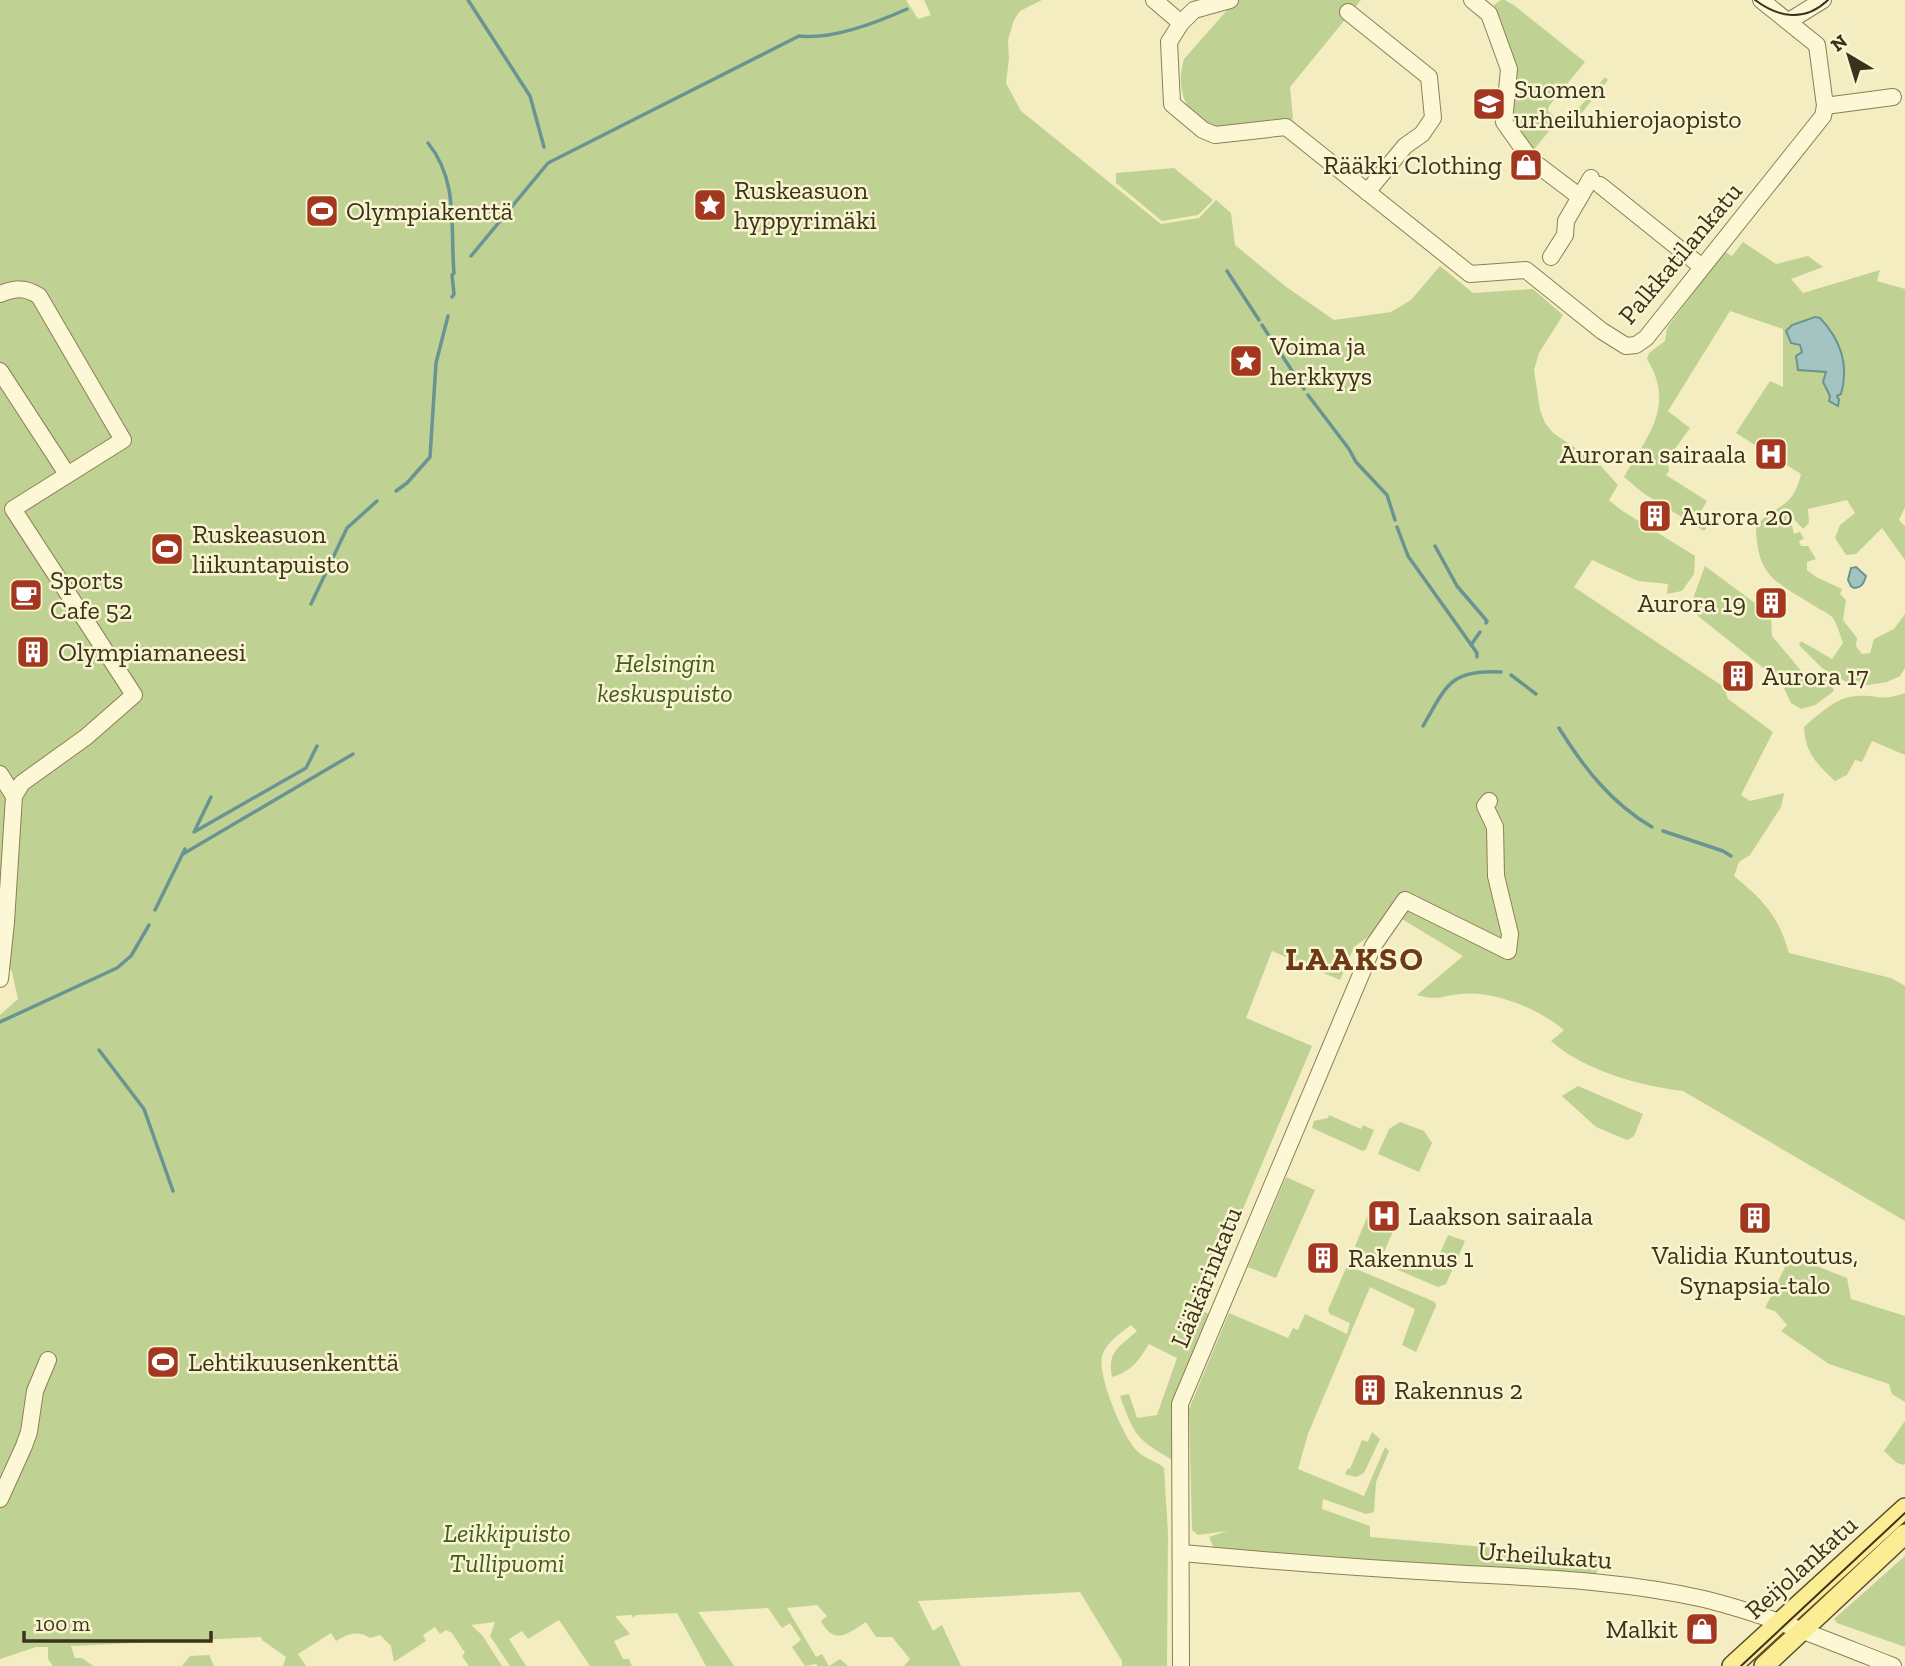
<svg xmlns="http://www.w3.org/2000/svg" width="1905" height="1666" font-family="'Zilla Slab',serif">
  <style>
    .green { fill: #bfd293; fill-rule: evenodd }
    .water { fill: #a4c4c1; stroke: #699491; stroke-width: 2 }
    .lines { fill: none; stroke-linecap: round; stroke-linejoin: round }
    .stream { stroke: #699491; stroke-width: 3.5 }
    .minor-casing { stroke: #8e7e56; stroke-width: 18 }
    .major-casing { stroke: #5b4a2b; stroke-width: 22 }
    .minor { stroke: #fcf8d5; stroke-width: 16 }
    .major { stroke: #faed94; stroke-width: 19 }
    .tram { stroke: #3c321c; stroke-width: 2 }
    .labels { text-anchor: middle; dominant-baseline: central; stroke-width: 5; stroke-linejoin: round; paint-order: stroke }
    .poi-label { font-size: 26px; fill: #3c321c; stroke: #f9f5d1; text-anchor: start }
    .street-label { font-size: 26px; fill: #3c321c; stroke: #f9f5d1 }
    .park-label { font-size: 26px; font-style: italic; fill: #415b20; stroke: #f9f5d1 }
    .district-label { font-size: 33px; font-weight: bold; letter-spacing: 2px; fill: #6e3917; stroke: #f9f5d1 }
  </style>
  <rect width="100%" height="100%" fill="#f3edc1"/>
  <!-- green -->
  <g class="green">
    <path d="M0,0h906l12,19 13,-4 -7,-15h118l-22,11 -6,9 -6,20 1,19 -3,24 15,28 140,113 38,-6 17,-18 15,13 4,32 50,41 49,34 57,-8 20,-12 29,-34 33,27 60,-4 30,26 -24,38 -5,17 6,40 5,13 8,10 46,31 19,21 -9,15 12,10 74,46 -1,18 -12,17 -15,3 1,-10 -30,-3 -46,-21 -18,27 150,100 4,12 45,33 -32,63 9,6 34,-8 -3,14 -31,48 -11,7 -5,14c30,25 44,39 55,77l102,25 14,8v235l-222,-130c-43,-5 -100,-21 -132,-50l13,-11c-25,-21 -70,-40 -103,-36 -21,2 -23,7 -44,1l46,-39 -66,-40 -43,31 -14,33 -68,-29 -26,67 66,28 -112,264 13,6 -15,31 -22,115c-38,-22 -41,-24 -56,-66l9,-2 8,24 20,-3 20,-57 -28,-14c-10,16 -18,28 -37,33 -5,-25 7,-30 25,-46l-6,-6c-10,8 -25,17 -29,31 -5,19 21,81 35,95 8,8 20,10 27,17l4,65 -1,133h-45v-5l-42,-69 -162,9 15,30 9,-6 19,41h-57l6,-7 -18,-22h-16l-10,-15c-18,11 -31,25 -45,-1l6,-5 -10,-11 -30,3 29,49 6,-3 7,12 11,-7 8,7h-30l-2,-2 -11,2 -13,-19 9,-7 -11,-17 -8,5 -14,-20 -70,4 36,54h-28l-29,-53 -41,2 -3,3 -1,-3 -17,1 15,18 -16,7 9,18h6l3,7h-42l-31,-46 -31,19 -6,-8 -13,8 17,27h-16l-20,-30 5,-14 -24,3 11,10 20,31h-33l-7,-10 3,-3 -13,-20 -6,-3 -6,4 -5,-7 -12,8 3,6 -32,21 -3,-16 -11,-11 -10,3c-12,-8 -22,-4 -34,3l-5,-8 -33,21 8,12h-23l3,-9 -24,-17 -1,-3 -190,9 4,12h7l11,8h-40l-5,-7v-12h-12l-36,12v-644l18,-16 -6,-27 -12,-16z"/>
    <path d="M1236,0h125l-71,87 3,32c-13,3 -71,11 -81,7 -29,-11 -36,-40 -28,-67z"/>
    <polygon points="1501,0 1505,0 1515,6 1585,62 1549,106 1548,111 1558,120 1532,152 1514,128 1512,61 1494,5"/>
    <polygon points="1605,77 1608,80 1573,124 1568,121"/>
    <polygon points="1174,168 1213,200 1198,215 1162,221 1116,183 1116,173"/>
    <path d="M1743,242l33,22 32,-8 15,11 -32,12 12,14 77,-23 -3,11 28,8v218l-6,13 6,6v34l-23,-32 -26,26 -10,1 -11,-17 5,-13 15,-12 -8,-13 -39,9 1,14 -6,6 -9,-10 -3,2 3,13 6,-2 4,7 -5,2 2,5h7l8,13 -9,3v8l9,7 26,12 -2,5 6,6 -3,20 14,18 -1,8 6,8 8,-1 4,-14 20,-10 11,-15v54l-5,8 -13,6 -32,5 -33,-19 -23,-23 2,-4 31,18 11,-16c-3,-8 -6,-20 -11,-26 -5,-5 -14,-8 -19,-12 -39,-24 -56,-29 -57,-79 19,-22 37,-16 45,-52l-65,-41 34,-52 13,6v-58l-53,-18 -62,100 22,17 -23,32 2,11 -3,4 41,26 -7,12 12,8 -8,10 -61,-38 -19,-16c23,-41 52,-71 23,-118l2,-6 16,-12 2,-13 57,-77 8,5zM1815,317l5,1c25,26 26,48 17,80l-7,-2 -7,-14 3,-10 -24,-20 -2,-7 -14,-14 6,-6z"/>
    <polygon points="1705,566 1771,615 1772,636 1804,674 1808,671 1830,682 1834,691 1815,705 1801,709 1791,703 1781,682 1698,616 1692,601"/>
    <path d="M1905,693v62l-33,-14 -10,21 -7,-2 -8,15 -12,6c-18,-17 -30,-28 -31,-54 14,-12 32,-30 52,-31 22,-2 24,6 49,-3z"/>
    <polygon points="1578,1086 1643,1114 1634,1136 1627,1140 1596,1127 1562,1096"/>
    <polygon points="1329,1115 1361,1129 1363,1125 1374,1130 1366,1149 1363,1151 1312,1128 1314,1121 1328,1118"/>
    <polygon points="1400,1122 1424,1131 1432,1143 1419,1172 1378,1154 1389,1129"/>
    <polygon points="1286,1177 1315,1190 1276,1278 1248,1267"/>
    <polygon points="1376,1204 1396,1213 1399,1217 1382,1257 1378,1260 1358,1251 1355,1246 1371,1208"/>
    <polygon points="1448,1235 1465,1241 1446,1284 1438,1287 1396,1269 1401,1258 1432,1271"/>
    <polygon points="1811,1255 1819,1257 1819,1267 1847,1278 1851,1299 1905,1316 1905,1402 1892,1394 1889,1384 1829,1364 1781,1331 1787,1325 1775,1311 1765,1308 1790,1257 1807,1266"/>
    <polygon points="1349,1266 1435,1302 1436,1306 1416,1352 1402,1345 1415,1309 1370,1287 1308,1434 1298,1469 1364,1496 1385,1447 1389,1451 1376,1482 1374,1512 1366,1514 1323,1499 1322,1509 1370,1526 1370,1537 1602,1557 1595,1576 1214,1548 1209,1537 1227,1531 1198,1535 1192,1530 1189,1409 1229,1313 1288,1338 1293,1328 1298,1330 1305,1314 1347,1334 1350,1323 1330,1314 1328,1310 1346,1268"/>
    <polygon points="1905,1421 1905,1464 1904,1465 1897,1463 1884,1451"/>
    <polygon points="1372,1432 1380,1439 1364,1473 1356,1477 1345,1474 1348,1468 1350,1469 1362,1440 1368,1442"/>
    <polygon points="1905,1556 1905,1647 1837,1623 1834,1619"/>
    <polygon points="209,1655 214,1666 182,1666 190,1656"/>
  </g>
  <!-- water -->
  <g class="water">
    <path d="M1815,317l5,1c21,22 29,48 21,76l-4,2 2,4 -1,6 -9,-5 1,-5 -7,-14 3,-10 -28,-2 -2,-14 6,-4 -2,-7 -9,-2 -5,-12 6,-6z"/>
    <path d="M1856,567l10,9c-2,6 -3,11 -12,12l-3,-2 -3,-6 3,-12z"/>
  </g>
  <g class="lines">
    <!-- stream -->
    <g class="stream">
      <polyline points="468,0 530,96 544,147"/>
      <path d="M428,143c31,38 22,84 26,130l-2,2 2,19 -2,3"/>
      <path d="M471,256l77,-93 251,-127c32,4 79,-14 108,-27"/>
      <polyline points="1227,271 1259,320"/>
      <polyline points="1262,325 1304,389"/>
      <polyline points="1308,395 1349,449 1356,462 1387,495 1395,520"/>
      <polyline points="396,491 407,483 430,457 436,363 448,316"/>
      <polyline points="1397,527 1408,556 1477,653 1477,657"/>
      <polyline points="1435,546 1457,586 1487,621 1486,623"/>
      <polyline points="311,604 347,528 377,501"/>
      <polyline points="1471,645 1480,632"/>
      <polyline points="1511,675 1536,694"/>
      <path d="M1423,726c23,-39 26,-57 78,-54"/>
      <path d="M1559,728c25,40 52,75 93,99"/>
      <polyline points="195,830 211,797"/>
      <polyline points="1663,831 1723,851 1731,856"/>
      <polyline points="194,832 306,768 317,746"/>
      <polyline points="183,854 353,754"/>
      <polyline points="155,910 185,849"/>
      <polyline points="0,1022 117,968 131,956 149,925"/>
      <polyline points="99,1050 144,1109 173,1191"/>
    </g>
    <defs>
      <g id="minor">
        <polyline points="1154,0 1181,23"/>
        <polyline points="1230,0 1194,10 1181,23 1169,42 1172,104 1203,130 1215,135 1286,127 1470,274 1526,270 1602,331 1626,346 1636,345 1646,338 1823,116 1825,106 1817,45 1761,0"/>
        <polyline points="1472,0 1489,14 1509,69 1504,122 1531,160 1580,197"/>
        <polyline points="1348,12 1429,77 1433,118 1422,134 1405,146 1367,192"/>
        <polyline points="1789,21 1823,0"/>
        <polyline points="1825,106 1893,97"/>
        <polyline points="1600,185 1702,267"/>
        <polyline points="1551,257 1565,235 1566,221 1591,178"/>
        <path d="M0,294c16,-6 25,-7 39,2l84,144 -110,69 121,186 -48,42 -64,46 -8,13 -8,126 -6,57"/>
        <polyline points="0,371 67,474"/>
        <polyline points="0,774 14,796"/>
        <polyline points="0,1499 24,1446 29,1432 35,1391 48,1360"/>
        <path d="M1182,1553c89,8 179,15 269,20 85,5 170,7 253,26 65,16 127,43 189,67"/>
        <polyline points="1181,1666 1180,1404 1373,946 1405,900 1508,951 1510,934 1496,876 1495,827 1485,806 1489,801"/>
      </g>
      <g id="major">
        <polyline points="1732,1666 1905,1508"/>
        <polyline points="1764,1666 1905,1534"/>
      </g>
    </defs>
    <!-- minor casing -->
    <use href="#minor" class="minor-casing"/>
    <!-- major casing -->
    <use href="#major" class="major-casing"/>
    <!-- minor -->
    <use href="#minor" class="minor"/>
    <!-- major -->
    <use href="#major" class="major"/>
    <!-- tram -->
    <g class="tram">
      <path d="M1755,0c24,18 50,22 73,0"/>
      <polyline points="1741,1666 1905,1513"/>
    </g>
  </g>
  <!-- icons -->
  <defs>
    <symbol id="school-square" viewBox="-11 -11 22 22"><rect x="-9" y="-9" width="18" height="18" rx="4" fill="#a4371f" stroke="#f9f5d1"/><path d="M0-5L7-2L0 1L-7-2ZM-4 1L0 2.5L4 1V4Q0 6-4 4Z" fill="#fff"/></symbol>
    <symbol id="shop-square" viewBox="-11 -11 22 22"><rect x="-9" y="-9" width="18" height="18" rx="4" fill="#a4371f" stroke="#f9f5d1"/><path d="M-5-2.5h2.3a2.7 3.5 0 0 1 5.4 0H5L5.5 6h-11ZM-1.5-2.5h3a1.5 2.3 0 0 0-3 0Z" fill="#fff"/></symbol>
    <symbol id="sight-square" viewBox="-11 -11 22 22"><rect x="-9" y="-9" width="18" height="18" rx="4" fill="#a4371f" stroke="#f9f5d1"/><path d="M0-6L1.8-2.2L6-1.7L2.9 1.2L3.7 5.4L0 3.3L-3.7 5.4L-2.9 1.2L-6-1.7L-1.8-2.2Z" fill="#fff"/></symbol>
    <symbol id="stadium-square" viewBox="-11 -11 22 22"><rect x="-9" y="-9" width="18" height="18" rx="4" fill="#a4371f" stroke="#f9f5d1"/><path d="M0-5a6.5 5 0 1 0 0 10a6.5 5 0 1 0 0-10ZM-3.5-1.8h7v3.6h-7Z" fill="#fff"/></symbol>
    <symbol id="hospital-square" viewBox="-11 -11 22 22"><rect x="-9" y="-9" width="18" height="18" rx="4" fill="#a4371f" stroke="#f9f5d1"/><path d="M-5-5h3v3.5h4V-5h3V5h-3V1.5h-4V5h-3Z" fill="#fff"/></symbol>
    <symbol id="building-square" viewBox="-11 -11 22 22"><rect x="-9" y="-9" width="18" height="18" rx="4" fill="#a4371f" stroke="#f9f5d1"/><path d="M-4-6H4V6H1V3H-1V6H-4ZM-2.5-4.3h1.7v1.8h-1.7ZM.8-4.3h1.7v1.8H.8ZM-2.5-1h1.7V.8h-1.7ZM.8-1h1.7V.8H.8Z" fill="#fff"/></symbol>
    <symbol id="cafe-square" viewBox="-11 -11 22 22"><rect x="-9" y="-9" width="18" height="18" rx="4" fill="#a4371f" stroke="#f9f5d1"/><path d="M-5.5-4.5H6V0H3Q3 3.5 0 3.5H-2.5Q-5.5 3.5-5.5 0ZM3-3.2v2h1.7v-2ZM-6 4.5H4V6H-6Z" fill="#fff"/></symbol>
  </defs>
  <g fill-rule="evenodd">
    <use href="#school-square" x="1470" y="85" width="38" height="38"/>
    <use href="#shop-square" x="1507" y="146" width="38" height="38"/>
    <use href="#sight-square" x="691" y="186" width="38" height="38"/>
    <use href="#stadium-square" x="303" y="192" width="38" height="38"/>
    <use href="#sight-square" x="1227" y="342" width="38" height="38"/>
    <use href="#hospital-square" x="1752" y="435" width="38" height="38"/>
    <use href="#building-square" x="1636" y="497" width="38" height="38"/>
    <use href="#stadium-square" x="148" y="530" width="38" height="38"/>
    <use href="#cafe-square" x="7" y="576" width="38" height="38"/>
    <use href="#building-square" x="1752" y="584" width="38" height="38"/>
    <use href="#building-square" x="14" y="633" width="38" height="38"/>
    <use href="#building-square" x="1719" y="657" width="38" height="38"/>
    <use href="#hospital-square" x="1365" y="1197" width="38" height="38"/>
    <use href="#building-square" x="1736" y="1199" width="38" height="38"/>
    <use href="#building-square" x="1304" y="1239" width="38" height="38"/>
    <use href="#stadium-square" x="144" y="1343" width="38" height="38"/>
    <use href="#building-square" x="1351" y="1371" width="38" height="38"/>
    <use href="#shop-square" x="1683" y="1610" width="38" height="38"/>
  </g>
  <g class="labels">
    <!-- poi labels -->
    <g class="poi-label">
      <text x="1514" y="89">Suomen<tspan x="1514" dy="30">urheiluhierojaopisto</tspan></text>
      <text x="1502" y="165" text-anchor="end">Rääkki Clothing</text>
      <text x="734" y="190">Ruskeasuon<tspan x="734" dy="30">hyppyrimäki</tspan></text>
      <text x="346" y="211">Olympiakenttä</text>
      <text x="1270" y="346">Voima ja<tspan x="1270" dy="30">herkkyys</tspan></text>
      <text x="1746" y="454" text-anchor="end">Auroran sairaala</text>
      <text x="1680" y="516">Aurora 20</text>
      <text x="192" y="534">Ruskeasuon<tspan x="192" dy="30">liikuntapuisto</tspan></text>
      <text x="50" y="580">Sports<tspan x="50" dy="30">Cafe 52</tspan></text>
      <text x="1746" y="603" text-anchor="end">Aurora 19</text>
      <text x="58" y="652">Olympiamaneesi</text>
      <text x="1762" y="676">Aurora 17</text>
      <text x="1408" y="1216">Laakson sairaala</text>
      <text x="1755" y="1255" text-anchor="middle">Validia Kuntoutus,<tspan x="1755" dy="30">Synapsia-talo</tspan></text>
      <text x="1348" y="1258">Rakennus 1</text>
      <text x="188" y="1362">Lehtikuusenkenttä</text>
      <text x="1394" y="1390">Rakennus 2</text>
      <text x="1678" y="1629" text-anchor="end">Malkit</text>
    </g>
    <!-- street labels -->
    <g class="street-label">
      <text transform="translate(1680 253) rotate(-50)">Palkkatilankatu</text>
      <text transform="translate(1206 1277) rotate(-68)">Lääkärinkatu</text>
      <text transform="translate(1545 1555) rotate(4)">Urheilukatu</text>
      <text transform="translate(1801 1567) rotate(-42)">Reijolankatu</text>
    </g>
    <!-- park labels -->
    <g class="park-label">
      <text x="665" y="663">Helsingin<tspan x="665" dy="30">keskuspuisto</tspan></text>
      <text x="507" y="1533">Leikkipuisto<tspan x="507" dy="30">Tullipuomi</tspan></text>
    </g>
    <!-- district labels -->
    <g class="district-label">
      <text x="1355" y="958">LAAKSO</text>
    </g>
  </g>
  <!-- north arrow -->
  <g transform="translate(1849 56) rotate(322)" stroke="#f9f5d1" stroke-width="5" paint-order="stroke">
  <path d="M0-5L12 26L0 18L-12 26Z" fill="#3c321c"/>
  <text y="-10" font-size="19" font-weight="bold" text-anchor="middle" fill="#3c321c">N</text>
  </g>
  <!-- scale -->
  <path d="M24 1631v10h187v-10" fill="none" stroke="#3c321c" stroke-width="3.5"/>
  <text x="35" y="1631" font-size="21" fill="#3c321c" stroke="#f9f5d1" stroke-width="5" paint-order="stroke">100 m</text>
</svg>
